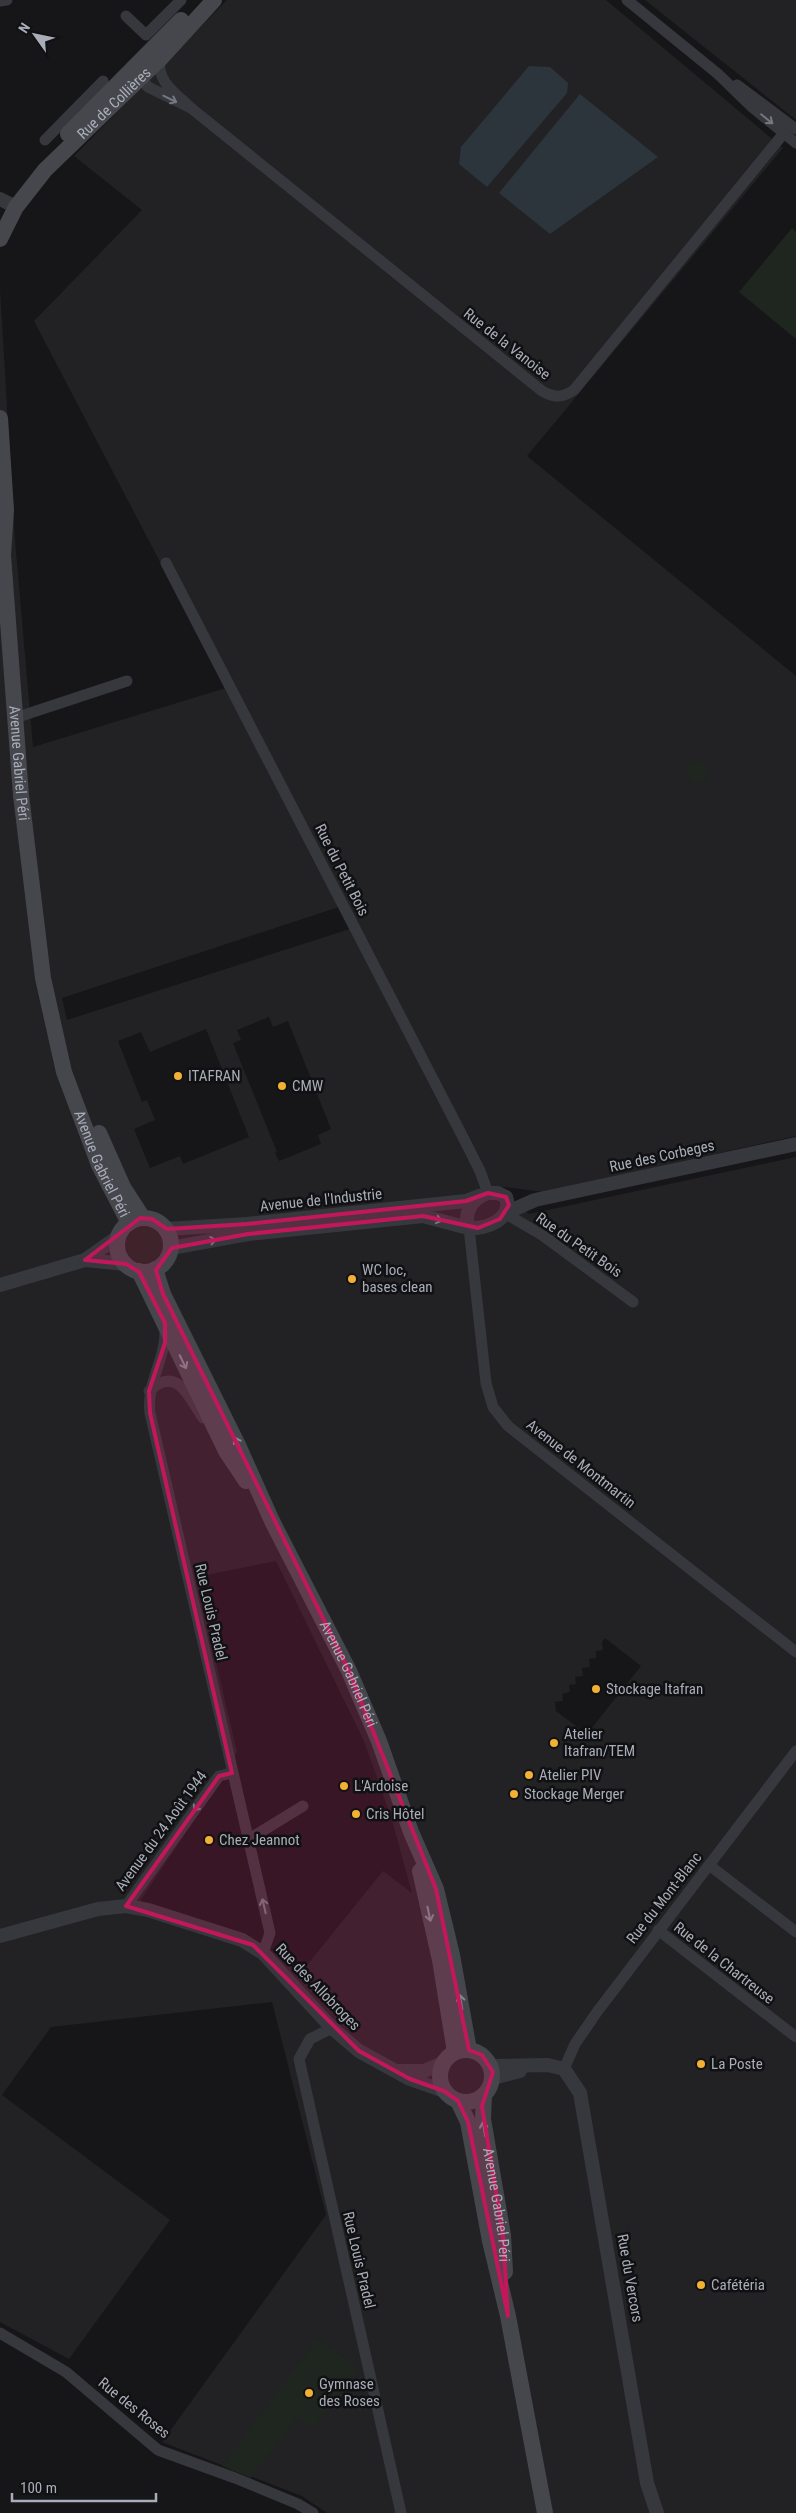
<svg xmlns="http://www.w3.org/2000/svg" width="796" height="2513" font-family="'Roboto Condensed',sans-serif">
  <style>
    .built { fill: #222225; fill-rule: evenodd }
    .green { fill: #1e261f }
    .water { fill: #2c353c }
    .lines { fill: none; stroke-linecap: round; stroke-linejoin: round }
    .minor { stroke: #37383d; stroke-width: 11 }
    .tertiary { stroke: #37383d; stroke-width: 14 }
    .secondary { stroke: #45474d; stroke-width: 16 }
    .oneway { stroke: #757881 }
    .oneway2 { stroke: #858993 }
    .marked { fill: #c2185b; fill-opacity: 0.2; stroke: #c2185b; stroke-width: 4; stroke-linejoin: round }
    .poi-dot { fill: #f2b134; stroke: #111113; stroke-width: 2 }
    .labels { text-anchor: middle; dominant-baseline: central; stroke-width: 5; stroke-linejoin: round; paint-order: stroke }
    .street-label { font-size: 15px; fill: #a8adb8; stroke: #111113 }
    .poi-label { font-size: 15px; fill: #a8adb8; stroke: #111113; text-anchor: start }
  </style>
  <rect width="100%" height="100%" fill="#161618"/>
  <!-- built -->
  <g class="built">
    <path d="M227,0h379l177,148 -256,308 269,220v460l-252,56 -48,-6 33,28 267,-57v1356h-469l-25,-17 -140,-54 164,-227 -54,-213 -221,25 -49,68 168,125 -101,139 -69,-37v-2032l15,250 18,207 193,-59 -192,-367 108,-111 -68,-54zM348,904l11,22 -292,94 -5,-22zM269,1017l4,10 15,-6 43,108 -13,6 3,9 -42,17 -4,-8 2,-1 -44,-109 8,-3 -4,-10zM206,1029l43,108 -66,27 -3,-8 -30,12 -16,-39 21,-9 -8,-20 -5,2 -24,-61 23,-9 9,20zM276,1561l88,180 28,79 20,73 -29,-22 -84,104 -16,-17 -28,-18 -115,-39 82,-122 15,-27 -41,-175zM605,1638l36,28 -54,68 -31,-23 -1,-9 8,-1 -1,-7 8,-2 -1,-7 7,-1 -1,-7 8,-1 -1,-8 8,-1 -1,-8 7,-1v-7l7,-1 -1,-8z"/>
    <polygon points="645,0 796,0 796,120 791,116"/>
  </g>
  <!-- green -->
  <g class="green">
    <polygon points="792,228 796,232 796,339 739,292"/>
    <circle cx="698" cy="772" r="11"/>
    <circle cx="145" cy="1245" r="18"/>
    <polygon points="318,2338 359,2369 313,2428 297,2418 251,2478 222,2466"/>
  </g>
  <!-- water -->
  <g class="water">
    <polygon points="529,66 550,67 568,83 567,93 487,187 459,164 461,147"/>
    <polygon points="580,94 658,157 550,234 499,193"/>
  </g>
  <g class="lines">
    <!-- minor -->
    <g class="minor">
      <polyline points="627,0 718,74 752,107 796,143"/>
      <polyline points="0,1 7,0"/>
      <polyline points="126,16 146,35 181,0"/>
      <path d="M143,70l1,12 4,5 43,21c-14,-14 -35,-26 -31,-49"/>
      <polyline points="737,85 796,129"/>
      <path d="M191,108l351,283c12,7 20,7 32,-1l210,-257"/>
      <polyline points="45,140 103,81"/>
      <polyline points="166,563 467,1145 480,1171 488,1193"/>
      <polyline points="15,718 127,681"/>
      <polyline points="506,1214 542,1235 633,1302"/>
      <polyline points="469,1228 486,1383 493,1407 508,1426 796,1652"/>
      <path d="M165,1330c1,29 -19,53 -15,83l120,520 -7,20"/>
      <path d="M149,1391c28,-26 39,5 54,27"/>
      <polyline points="249,1839 303,1806"/>
      <polyline points="709,1865 796,1932"/>
      <polyline points="126,1906 219,1776 232,1773"/>
      <polyline points="658,1930 796,2037"/>
      <polyline points="332,2028 310,2039 299,2059 401,2513"/>
      <polyline points="564,2069 575,2044 597,2012 796,1751"/>
      <polyline points="0,2333 66,2372 158,2450 235,2478 298,2504 313,2513"/>
    </g>
    <!-- tertiary -->
    <g class="tertiary">
      <polyline points="0,199 16,207"/>
      <path d="M488,1193h10l8,4c8,21 -19,33 -38,31 -4,-16 4,-30 20,-35z"/>
      <polyline points="508,1212 535,1200 796,1144"/>
      <polyline points="166,1229 247,1224 466,1201 479,1196"/>
      <polyline points="171,1248 248,1234 423,1216 468,1228"/>
      <polyline points="85,1260 126,1264"/>
      <polyline points="0,1285 85,1260 119,1236"/>
      <polyline points="0,1936 98,1909 126,1906 148,1910 242,1940 263,1953 332,2028 359,2051 410,2079 444,2091"/>
      <polyline points="491,2066 548,2065 564,2069 580,2093 647,2483 657,2513"/>
      <polyline points="398,2071 424,2071 443,2063"/>
      <polyline points="493,2078 520,2071"/>
    </g>
    <!-- secondary -->
    <g class="secondary">
      <polyline points="68,134 181,20"/>
      <path id="s1" d="M0,239l16,-32 29,-37 115,-111 54,-59"/>
      <path id="s2" d="M0,418l6,92 -3,45 18,240 22,183 21,94 35,93 30,58"/>
      <polyline points="99,1133 123,1187 143,1218"/>
      <circle cx="144" cy="1245" r="27"/>
      <path id="s3" d="M155,1269l8,25 75,151 34,76 77,150 30,70 32,91 25,57 16,66 17,95"/>
      <polyline points="139,1271 226,1451 246,1481"/>
      <polyline points="420,1871 440,1960 455,2052"/>
      <circle cx="466" cy="2076" r="26"/>
      <path id="s4" d="M484,2095l-1,24 20,116 2,37"/>
      <polyline points="458,2101 468,2122 490,2241 508,2316 545,2513"/>
    </g>
  </g>
  <!-- one-way arrows -->
  <defs><path id="oneway-shaft" d="M-6 0H5M1.5-3L5.5 0L1.5 3" fill="none" stroke-width="1.6" stroke-linecap="round" stroke-linejoin="round" transform="scale(1.25)"/></defs>
  <g class="oneway">
    <use href="#oneway-shaft" transform="translate(170 99) rotate(26)"/>
    <use href="#oneway-shaft" transform="translate(767 119) rotate(39)"/>
    <use href="#oneway-shaft" transform="translate(435 1219) rotate(15)"/>
    <use href="#oneway-shaft" transform="translate(209 1241) rotate(-10)"/>
    <use href="#oneway-shaft" transform="translate(198 1805) rotate(125)"/>
    <use href="#oneway-shaft" transform="translate(264 1906) rotate(-103)"/>
  </g>
  <g class="oneway2">
    <use href="#oneway-shaft" transform="translate(183 1362) rotate(64)"/>
    <use href="#oneway-shaft" transform="translate(238 1444) rotate(-115)"/>
    <use href="#oneway-shaft" transform="translate(429 1914) rotate(78)"/>
    <use href="#oneway-shaft" transform="translate(461 2002) rotate(-100)"/>
    <use href="#oneway-shaft" transform="translate(484 2129) rotate(-100)"/>
  </g>
  <!-- marked area -->
  <path class="marked" d="M488,1193l18,4 3,8 -9,14 -22,9 -55,-12 -175,18 -76,14 -16,22 7,24 186,377 87,218 33,161 13,5 11,17 -11,34 21,129 5,81 -40,-194 -10,-21 -14,-10 -34,-12 -51,-28 -106,-106 -127,-39 93,-130 13,-3 -82,-360 -1,-22 16,-48v-20l-26,-51 -13,-8 -41,-4 55,-42 12,1 15,10 80,-5 219,-23z"/>
  <!-- markers -->
  <g class="poi-dot">
    <circle cx="178" cy="1076" r="5"/>
    <circle cx="282" cy="1086" r="5"/>
    <circle cx="352" cy="1279" r="5"/>
    <circle cx="596" cy="1689" r="5"/>
    <circle cx="554" cy="1743" r="5"/>
    <circle cx="529" cy="1775" r="5"/>
    <circle cx="344" cy="1786" r="5"/>
    <circle cx="514" cy="1794" r="5"/>
    <circle cx="356" cy="1814" r="5"/>
    <circle cx="209" cy="1840" r="5"/>
    <circle cx="701" cy="2064" r="5"/>
    <circle cx="701" cy="2285" r="5"/>
    <circle cx="309" cy="2393" r="5"/>
  </g>
  <g class="labels">
    <!-- street labels -->
    <g class="street-label">
      <text stroke="none"><textPath href="#s1" startOffset="179">Rue de Collières</textPath></text>
      <text transform="translate(507 344) rotate(38)">Rue de la Vanoise</text>
      <text stroke="none"><textPath href="#s2" startOffset="346">Avenue Gabriel Péri</textPath></text>
      <text transform="translate(342 870) rotate(63)">Rue du Petit Bois</text>
      <text transform="translate(662 1156) rotate(-12)">Rue des Corbeges</text>
      <text stroke="none"><textPath href="#s2" startOffset="758">Avenue Gabriel Péri</textPath></text>
      <text transform="translate(321 1200) rotate(-6)">Avenue de l'Industrie</text>
      <text transform="translate(579 1245) rotate(35)">Rue du Petit Bois</text>
      <text transform="translate(581 1464) rotate(38)">Avenue de Montmartin</text>
      <text transform="translate(211 1612) rotate(77)">Rue Louis Pradel</text>
      <text stroke="none"><textPath href="#s3" startOffset="449">Avenue Gabriel Péri</textPath></text>
      <text transform="translate(161 1831) rotate(-54)">Avenue du 24 Août 1944</text>
      <text transform="translate(664 1898) rotate(-52)">Rue du Mont-Blanc</text>
      <text transform="translate(724 1963) rotate(38)">Rue de la Chartreuse</text>
      <text transform="translate(318 1987) rotate(46)">Rue des Allobroges</text>
      <text stroke="none"><textPath href="#s4" startOffset="111">Avenue Gabriel Péri</textPath></text>
      <text transform="translate(359 2260) rotate(77)">Rue Louis Pradel</text>
      <text transform="translate(630 2278) rotate(80)">Rue du Vercors</text>
      <text transform="translate(134 2408) rotate(39)">Rue des Roses</text>
    </g>
    <!-- poi labels -->
    <g class="poi-label">
      <text x="188" y="1076">ITAFRAN</text>
      <text x="292" y="1086">CMW</text>
      <text x="362" y="1270">WC loc,<tspan x="362" dy="17">bases clean</tspan></text>
      <text x="606" y="1689">Stockage Itafran</text>
      <text x="564" y="1734">Atelier<tspan x="564" dy="17">Itafran/TEM</tspan></text>
      <text x="539" y="1775">Atelier PIV</text>
      <text x="354" y="1786">L'Ardoise</text>
      <text x="524" y="1794">Stockage Merger</text>
      <text x="366" y="1814">Cris Hôtel</text>
      <text x="219" y="1840">Chez Jeannot</text>
      <text x="711" y="2064">La Poste</text>
      <text x="711" y="2285">Cafétéria</text>
      <text x="319" y="2384">Gymnase<tspan x="319" dy="17">des Roses</tspan></text>
    </g>
  </g>
  <!-- north arrow -->
  <g transform="translate(35 35) rotate(303)" stroke="#111113" stroke-width="4" paint-order="stroke">
  <path d="M0-4L9 19L0 12L-9 19Z" fill="#a8adb8"/>
  <text y="-8" font-size="14" font-weight="bold" text-anchor="middle" fill="#a8adb8">N</text>
  </g>
  <!-- scale -->
  <path d="M12 2493v8h144v-8" fill="none" stroke="#a8adb8" stroke-width="2.5"/>
  <text x="20" y="2493" font-size="15" fill="#a8adb8" stroke="#111113" stroke-width="4" paint-order="stroke">100 m</text>
</svg>
